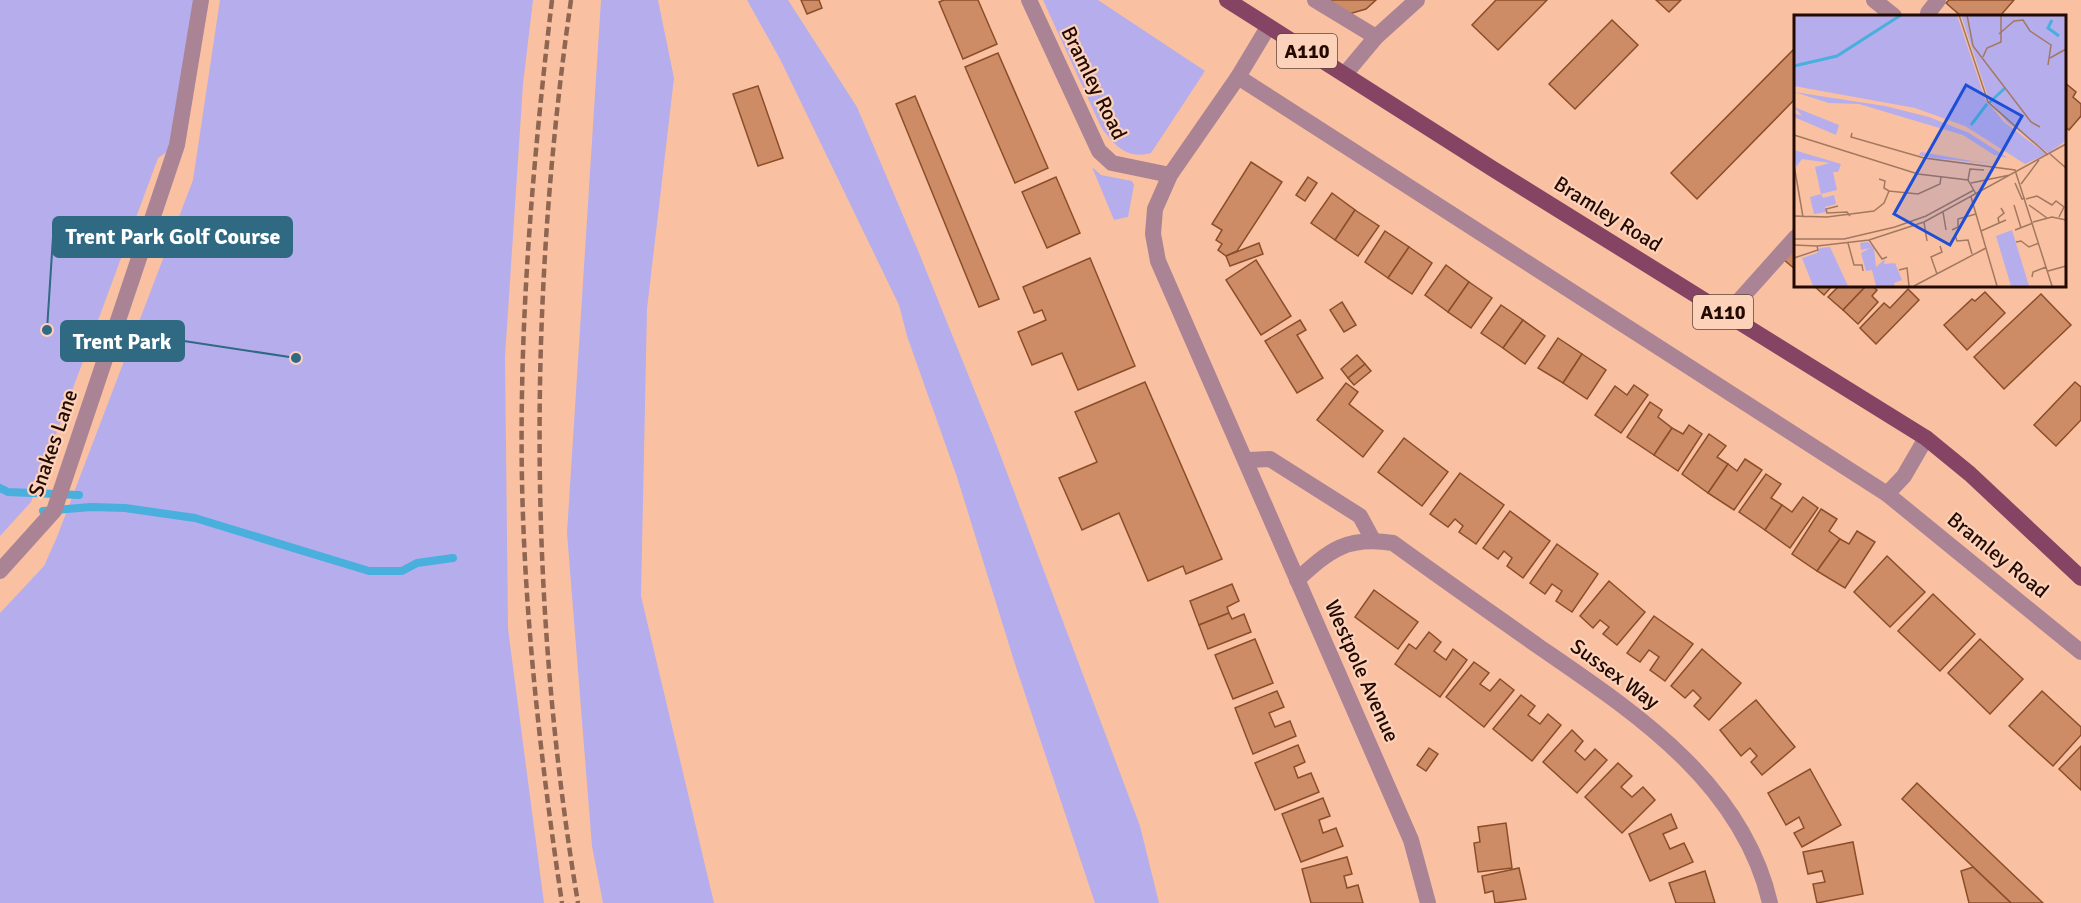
<svg xmlns="http://www.w3.org/2000/svg" width="2081" height="903" font-family="Signika,sans-serif">
  <style>
    .green { fill: #b6adec }
    .lines { fill: none; stroke-linecap: round; stroke-linejoin: round }
    .stream { stroke: #49afdc; stroke-width: 8 }
    .building { fill: #cd8b66; stroke: #8a4e29; stroke-width: 1.5 }
    .minor { stroke: #aa8495; stroke-width: 16 }
    .primary { stroke: #854464; stroke-width: 16 }
    .rail { stroke: #8e6651; stroke-width: 4.5; stroke-dasharray: 9 4.5; stroke-linecap: butt }
    .labels { text-anchor: middle; dominant-baseline: central; stroke-width: 4.5; stroke-linejoin: round; paint-order: stroke }
    .shield { fill: #fcd2bb; stroke: #634638; stroke-width: 1.5 }
    .shield-label { font-size: 20px; font-weight: bold; fill: #220a00 }
    .street-label { font-size: 21px; fill: #220a00; stroke: #fcd2bb }
    .inset-river { fill: none; stroke: #49afdc; stroke-width: 3 }
    .inset-road { fill: none; stroke: #a37861; stroke-width: 1.5 }
    .view { fill: #1d4ed8; fill-opacity: 0.15; stroke: #1d4ed8; stroke-width: 3 }
    .inset-edge { fill: none; stroke: #220a00; stroke-width: 3 }
    .leader { fill: none; stroke: #306982; stroke-width: 2 }
    .callout-dot { fill: #306982; stroke: #fcd2bb; stroke-width: 2 }
    .callout { fill: #306982; stroke: #306982; stroke-width: 2 }
    .callout-label { font-size: 22px; text-anchor: middle; font-weight: bold; fill: #fff }
  </style>
  <rect width="100%" height="100%" fill="#f9c1a2"/>
  <!-- green -->
  <g class="green">
    <polygon points="0,0 201,0 177,145 158,158 31,502 0,536"/>
    <polygon points="220,0 533,0 523,84 505,357 508,629 544,903 0,903 0,613 44,566 57,537 193,180"/>
    <polygon points="601,0 658,0 674,78 647,309 641,596 714,903 603,903 592,846 567,533"/>
    <polygon points="747,0 788,0 857,107 919,253 995,441 1140,826 1159,903 1095,903 1015,664 957,477 907,336 899,305 780,59"/>
    <path d="M1043,0h55l107,71 -54,82c-24,7 -37,-8 -50,-26z"/>
    <polygon points="1092,167 1101,175 1132,181 1134,185 1128,217 1114,220"/>
  </g>
  <g class="lines">
    <!-- stream -->
    <g class="stream">
      <polyline points="0,488 8,492 79,495"/>
      <polyline points="43,511 91,507 125,508 195,518 369,571 402,571 417,563 453,558"/>
    </g>
  </g>
  <!-- building -->
  <g class="building">
    <polygon points="801,0 819,0 822,8 807,14"/>
    <polygon points="944,0 978,0 997,44 963,59 939,2"/>
    <polygon points="1329,0 1376,0 1366,9 1349,14"/>
    <polygon points="1496,0 1547,0 1498,50 1472,25"/>
    <polygon points="1656,0 1681,0 1669,12"/>
    <polygon points="1949,0 2014,0 2000,16 1961,16 1946,3"/>
    <polygon points="1612,20 1638,45 1575,109 1549,84"/>
    <polygon points="1795,48 1796,98 1697,199 1671,173"/>
    <polygon points="998,53 1048,168 1015,183 965,67"/>
    <polygon points="2064,82 2076,92 2073,97 2081,104 2081,116 2069,130 2064,126"/>
    <polygon points="758,86 783,158 758,166 733,94"/>
    <polygon points="915,96 999,299 979,307 896,104"/>
    <polygon points="1251,162 1282,182 1237,251 1226,256 1218,250 1222,244 1216,240 1222,230 1212,224"/>
    <polygon points="1056,177 1080,233 1047,248 1022,192"/>
    <polygon points="1308,177 1317,183 1305,201 1296,195"/>
    <polygon points="1332,193 1355,210 1335,240 1311,223"/>
    <polygon points="1355,210 1379,226 1358,256 1335,240"/>
    <polygon points="1385,231 1409,247 1388,278 1365,262"/>
    <polygon points="1259,243 1263,254 1230,266 1226,256"/>
    <polygon points="1796,245 1796,270 1784,260"/>
    <polygon points="1409,247 1432,263 1412,294 1388,278"/>
    <polygon points="1090,258 1135,366 1078,390 1062,353 1032,365 1018,332 1046,320 1042,310 1034,313 1023,287"/>
    <polygon points="1256,260 1291,316 1261,335 1226,280"/>
    <polygon points="1446,265 1469,282 1448,312 1425,295"/>
    <polygon points="1469,282 1492,298 1471,328 1448,312"/>
    <polygon points="1813,285 1833,285 1824,295"/>
    <polygon points="1840,285 1861,285 1864,288 1843,310 1828,297"/>
    <polygon points="1867,285 1871,285 1877,290 1872,296 1878,302 1858,324 1843,310"/>
    <polygon points="1908,289 1919,300 1876,344 1860,328 1884,303 1890,308"/>
    <polygon points="1985,292 2005,313 1967,350 1944,325 1972,299 1975,301"/>
    <polygon points="2041,294 2071,325 2004,389 1974,357"/>
    <polygon points="1342,302 1356,325 1344,332 1330,310"/>
    <polygon points="1501,305 1523,320 1503,348 1481,333"/>
    <polygon points="1300,320 1306,330 1297,335 1323,378 1297,393 1265,341"/>
    <polygon points="1523,320 1545,336 1525,364 1503,348"/>
    <polygon points="1558,338 1582,354 1563,383 1538,368"/>
    <polygon points="1582,354 1606,370 1587,399 1563,383"/>
    <polygon points="1357,355 1365,364 1348,378 1341,369"/>
    <polygon points="1365,364 1371,371 1354,385 1348,378"/>
    <polygon points="1145,382 1222,559 1186,574 1183,566 1148,581 1119,513 1082,530 1059,478 1097,462 1075,412"/>
    <polygon points="2075,382 2081,387 2081,420 2056,446 2034,425"/>
    <polygon points="1346,383 1358,392 1349,404 1383,431 1363,457 1317,420"/>
    <polygon points="1634,385 1648,395 1621,433 1595,415 1615,386 1627,395"/>
    <polygon points="1650,402 1662,410 1658,417 1672,428 1654,455 1627,437"/>
    <polygon points="1689,425 1702,434 1678,471 1654,455 1672,428 1683,434"/>
    <polygon points="1709,434 1726,446 1717,457 1728,464 1708,493 1682,474"/>
    <polygon points="1404,438 1448,472 1422,506 1378,472"/>
    <polygon points="1745,459 1762,470 1734,510 1708,493 1728,464 1737,471"/>
    <polygon points="1460,473 1504,505 1476,544 1459,532 1463,526 1455,519 1448,527 1430,514"/>
    <polygon points="1766,474 1781,484 1771,498 1782,505 1765,530 1739,512"/>
    <polygon points="1803,497 1818,508 1790,548 1765,530 1782,505 1792,512"/>
    <polygon points="1821,509 1837,519 1829,531 1840,539 1817,571 1792,554"/>
    <polygon points="1510,511 1550,541 1523,578 1507,566 1512,558 1504,551 1498,559 1483,548"/>
    <polygon points="1857,531 1875,542 1845,588 1817,571 1840,539 1849,544"/>
    <polygon points="1557,544 1598,574 1572,612 1556,601 1562,591 1552,584 1545,594 1530,583"/>
    <polygon points="1887,556 1925,592 1890,627 1854,592"/>
    <polygon points="1609,581 1645,612 1617,645 1603,634 1609,627 1600,620 1593,628 1580,616"/>
    <polygon points="1232,584 1239,601 1227,607 1229,613 1199,625 1190,601"/>
    <polygon points="1374,590 1418,622 1398,649 1355,617"/>
    <polygon points="1933,594 1975,634 1940,671 1898,631"/>
    <polygon points="1229,613 1232,619 1244,614 1251,632 1208,649 1199,625"/>
    <polygon points="1654,616 1693,644 1665,681 1650,670 1659,657 1649,650 1640,662 1627,653"/>
    <polygon points="1429,632 1441,642 1434,651 1446,660 1453,649 1467,660 1440,697 1395,664 1409,644 1416,649"/>
    <polygon points="1255,639 1273,683 1233,699 1215,655"/>
    <polygon points="1980,639 2023,679 1990,714 1948,673"/>
    <polygon points="1702,649 1741,683 1709,720 1694,706 1701,698 1693,690 1685,698 1671,686"/>
    <polygon points="1474,662 1489,673 1480,684 1490,691 1500,679 1514,690 1484,727 1446,697"/>
    <polygon points="1277,691 1284,707 1269,713 1275,727 1290,721 1296,736 1253,754 1235,708"/>
    <polygon points="2042,691 2081,727 2081,735 2053,766 2009,726"/>
    <polygon points="1521,695 1535,706 1528,715 1540,724 1548,714 1561,725 1532,761 1493,729"/>
    <polygon points="1756,700 1795,747 1762,775 1751,762 1757,756 1750,748 1741,756 1720,730"/>
    <polygon points="1572,730 1583,741 1575,751 1585,760 1595,749 1607,760 1577,793 1543,762"/>
    <polygon points="1298,745 1305,762 1294,767 1298,778 1311,773 1319,792 1275,810 1255,763"/>
    <polygon points="2081,746 2081,790 2059,769"/>
    <polygon points="1429,748 1438,754 1426,771 1417,765"/>
    <polygon points="1618,763 1632,776 1621,787 1632,797 1643,787 1655,800 1622,833 1585,797"/>
    <polygon points="1810,769 1841,825 1802,847 1794,833 1804,828 1799,817 1786,825 1768,793"/>
    <polygon points="1917,783 2043,903 2011,903 1902,799"/>
    <polygon points="1323,798 1330,816 1319,820 1323,833 1336,828 1343,846 1301,862 1282,814"/>
    <polygon points="1671,814 1677,828 1663,834 1670,849 1684,843 1693,862 1650,881 1629,834"/>
    <polygon points="1506,823 1512,868 1478,872 1474,843 1480,842 1478,827"/>
    <polygon points="1853,842 1863,894 1817,903 1813,884 1825,882 1822,871 1808,874 1803,852"/>
    <polygon points="1347,857 1352,874 1344,876 1347,888 1358,885 1363,903 1311,903 1302,869"/>
    <polygon points="1973,867 2011,903 1969,903 1961,871"/>
    <polygon points="1519,868 1526,899 1495,903 1493,891 1485,893 1482,876"/>
    <polygon points="1705,871 1715,903 1676,903 1669,883"/>
  </g>
  <g class="lines">
    <!-- minor -->
    <g class="minor">
      <polyline points="1029,0 1099,151 1112,163 1170,175"/>
      <polyline points="1315,0 1376,37"/>
      <polyline points="1874,0 1894,16"/>
      <polyline points="1928,13 1938,0"/>
      <polyline points="1268,27 1238,77 1170,175 1155,209 1153,234 1158,261 1411,840 1428,903"/>
      <polyline points="1345,74 1376,37 1417,0"/>
      <polyline points="1238,77 1887,494 2081,652"/>
      <polyline points="1727,314 1796,237"/>
      <polyline points="1247,460 1270,459 1360,516 1373,540"/>
      <polyline points="1887,494 1904,476 1926,438"/>
      <polyline points="0,571 54,511 177,145 201,0"/>
      <path d="M1297,580c33,-30 49,-44 96,-37 48,35 97,69 145,103 96,66 204,136 232,257"/>
    </g>
    <!-- primary -->
    <polyline class="primary" points="1227,0 1493,169 1926,438 1970,474 2081,578"/>
    <!-- rail -->
    <g class="rail">
      <path d="M552,0c-19,160 -33,320 -30,482 3,141 19,281 40,421"/>
      <path d="M571,0c-43,299 -43,605 7,903"/>
    </g>
  </g>
  <g class="labels">
    <!-- shield labels -->
    <g class="shield">
      <rect x="1277" y="34" width="60" height="34" rx="4.5"/>
      <rect x="1693" y="295" width="60" height="34" rx="4.5"/>
    </g>
    <g class="shield-label">
      <text x="1307" y="51">A110</text>
      <text x="1723" y="312">A110</text>
    </g>
    <!-- street labels -->
    <g class="street-label">
      <text transform="translate(1094 83) rotate(64)">Bramley Road</text>
      <text transform="translate(1608 214) rotate(32)">Bramley Road</text>
      <text transform="translate(53 443) rotate(-71)">Snakes Lane</text>
      <text transform="translate(1998 555) rotate(39)">Bramley Road</text>
      <text transform="translate(1362 671) rotate(66)">Westpole Avenue</text>
      <text transform="translate(1615 674) rotate(36)">Sussex Way</text>
    </g>
  </g>
  <!-- overview -->
  <g transform="translate(1794 15)">
    <rect width="272" height="272" fill="#f9c1a2"/>
    <path d="M0,0h163l28,84 19,23 42,32 -21,10 -60,-38 -50,-18 -121,-22zM167,0h104l1,125 -6,5 -12,8 -41,-31 -18,-22zM0,77l91,14 44,11 40,16 39,25 -14,-3 -31,-20 -104,-31 -30,-1zM0,92l45,18 -3,10 -42,-18v-4l8,3zM0,135l47,14 -3,8h-5l4,18 -16,4 2,4 11,-3 2,9 -11,3 1,5 -12,2 -4,-17 11,-3 -6,-27 15,-4 -28,-4 -6,8zM127,137l51,9 28,3 -69,-6 -12,-3zM218,215l17,56h-18l-15,-50zM74,227l6,6 2,19 9,-8 -1,5 11,-1 7,17 -8,3 1,3h-19l-4,-16 -6,1 -5,-18 9,-5 -9,2 -1,-7zM36,232l18,39h-35l-11,-28 15,-5 3,-5z" fill="#b6adec"/>
    <path class="inset-river" d="M258,5l-4,8 11,8M0,51l43,-10 64,-41M195,88l16,-15M177,110l16,-21"/>
    <path class="inset-road" d="M165,0l29,87 60,53M173,0l6,31 58,76 9,5M205,19l15,-13 9,-1 7,11 21,14 -3,20M189,42l4,-9 14,-6v-27M256,43l16,-9M58,118l-1,4 73,21 91,12 37,116M0,120l124,39 50,6 8,14M256,139l16,14M0,150l9,52M85,164l6,2 -1,7 5,3M174,165l2,-11 14,1M177,168l39,-8M221,168l7,16 3,-1M227,169l18,-24M177,182l26,89M232,184l11,-3 15,9 4,-4 8,6 -5,10M220,190l7,23M235,190l18,13M44,191l-12,3 1,4 20,-1 3,4M149,197l3,18M0,201l33,1 47,-6 10,-8 5,-12 29,3 22,-10 1,-7M130,207l3,19M239,207l19,-5 14,3M205,208l-1,-5 6,-5 -3,-5M158,215l6,-3v-8l18,-5M221,215l18,-7M187,216l25,-11M161,220l2,6 11,-1 4,14M0,224h50l51,-12 31,-11 48,-26M75,225l13,19 5,-2M222,227l5,-1 8,6 10,-4M54,228l6,22h8l1,6M0,230l23,1 52,-6 55,-18 142,-78M0,243l24,-8 -1,-4M105,255l8,-2 2,18M254,256l18,-5M143,259l-6,-17 11,-5 -2,-6M238,262l1,-5 13,-5M120,271l72,-38"/>
    <path class="view" d="M172,70l56,31 -72,129 -56,-31z"/>
    <rect width="272" height="272" class="inset-edge"/>
  </g>
  <!-- callouts -->
  <path class="leader" d="M47 330L53 237M296 358L184 341"/>
  <g class="callout-dot">
    <circle cx="47" cy="330" r="6"/>
    <circle cx="296" cy="358" r="6"/>
  </g>
  <g class="callout">
    <rect x="53" y="217" width="239" height="40" rx="6"/>
    <rect x="61" y="321" width="123" height="40" rx="6"/>
  </g>
  <g class="callout-label">
    <text x="173" y="244">Trent Park Golf Course</text>
    <text x="122" y="349">Trent Park</text>
  </g>
</svg>
